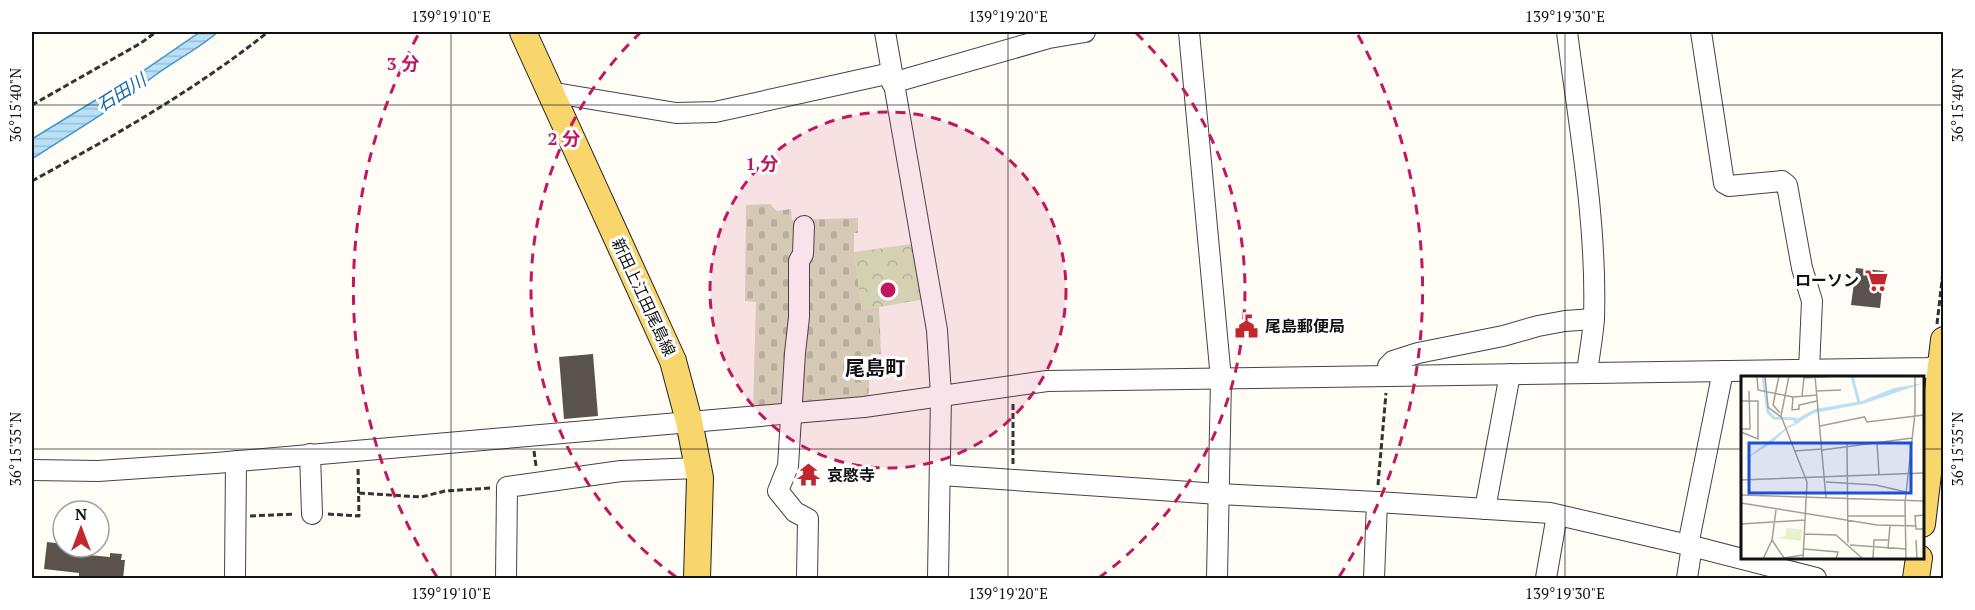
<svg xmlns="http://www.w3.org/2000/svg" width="1975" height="610" font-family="'PT Serif','Noto Sans JP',serif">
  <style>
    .cemetery { fill: url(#cemetery-stones) }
    .park { fill: url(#park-crowns) }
    .water { fill: url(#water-rules); stroke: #3f96cf; stroke-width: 1.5 }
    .building { fill: #5a524d }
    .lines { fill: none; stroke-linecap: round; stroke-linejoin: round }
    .minor-casing { stroke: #444; stroke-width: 22 }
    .major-casing { stroke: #222; stroke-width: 28 }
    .path { stroke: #333; stroke-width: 3; stroke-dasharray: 6 3; stroke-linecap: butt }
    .minor { stroke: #fff; stroke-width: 20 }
    .major { stroke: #f9d66b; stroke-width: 26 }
    .ticks { fill: none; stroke: #111; stroke-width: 1.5; stroke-opacity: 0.45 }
    .ring { fill: none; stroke: #c2185b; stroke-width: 3; stroke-dasharray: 10 8 }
    .labels { text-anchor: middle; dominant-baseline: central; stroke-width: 6; stroke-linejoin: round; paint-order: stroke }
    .poi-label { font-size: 16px; font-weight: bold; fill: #111; stroke: #fff; text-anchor: start }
    .street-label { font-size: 16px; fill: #111; stroke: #fff }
    .water-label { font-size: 18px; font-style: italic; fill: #1768a6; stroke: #fff }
    .quarter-label { font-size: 20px; font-weight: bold; fill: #111; stroke: #fff }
    .inset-river { fill: none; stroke: #b9e0f7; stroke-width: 3 }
    .inset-road { fill: none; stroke: #a09f9a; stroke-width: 1.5 }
    .view { fill: #1d4ed8; fill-opacity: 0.15; stroke: #1d4ed8; stroke-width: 3 }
    .inset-edge { fill: none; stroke: #111; stroke-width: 3 }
    .centre { fill: #c2185b; stroke: #fff; stroke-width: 3 }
    .ring-label { font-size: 18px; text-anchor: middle; font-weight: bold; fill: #c2185b; stroke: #fff; stroke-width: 6; stroke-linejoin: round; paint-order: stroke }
    .neatline { fill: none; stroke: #111; stroke-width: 2 }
    .ticks-label { font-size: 15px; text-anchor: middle; fill: #111 }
  </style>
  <defs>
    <pattern id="cemetery-stones" width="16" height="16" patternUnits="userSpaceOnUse" patternTransform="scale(1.5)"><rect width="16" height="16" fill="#d9e3c4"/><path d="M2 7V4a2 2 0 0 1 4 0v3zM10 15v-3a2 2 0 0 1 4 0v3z" fill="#b9c2a7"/></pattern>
    <pattern id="park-crowns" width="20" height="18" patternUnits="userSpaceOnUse" patternTransform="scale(1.5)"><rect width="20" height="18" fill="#d5ebbd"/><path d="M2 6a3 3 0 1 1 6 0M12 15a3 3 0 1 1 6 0" fill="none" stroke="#b6c8a1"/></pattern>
    <pattern id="water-rules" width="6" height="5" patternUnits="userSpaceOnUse" patternTransform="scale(1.5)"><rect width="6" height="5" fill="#b9e0f7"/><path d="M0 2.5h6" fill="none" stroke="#9ebfd3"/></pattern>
  </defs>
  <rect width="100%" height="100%" fill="#fffdf5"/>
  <!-- cemetery -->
  <polygon class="cemetery" points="770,204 777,211 791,209 792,220 858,218 858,233 854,233 854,252 862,309 879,307 881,354 871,354 868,401 753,410 756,302 745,301 746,205"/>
  <!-- park -->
  <polygon class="park" points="920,243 931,298 862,310 854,252"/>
  <!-- water -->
  <path class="water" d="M200,32h18c-27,23 -61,37 -86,63l-100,64v-20l111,-68z"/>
  <!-- building -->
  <g class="building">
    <polygon points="1856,268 1884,271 1880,308 1851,305"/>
    <polygon points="593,354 598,416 564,419 559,357"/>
    <polygon points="47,542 63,544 63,547 78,547 77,554 110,557 110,553 122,554 121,560 125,560 123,579 79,579 79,573 44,569"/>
  </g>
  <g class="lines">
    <defs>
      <g id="minor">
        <polyline points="885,32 937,330 941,395 938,578"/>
        <polyline points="1189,32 1221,379 1217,578"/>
        <path d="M1567,32c12,94 30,190 27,286 -1,18 -5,37 -7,55"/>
        <polyline points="1701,32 1724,183 1729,186 1782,181 1787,185 1802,268 1812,301 1809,370"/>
        <polyline points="892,83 1049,38 1085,32"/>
        <polyline points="549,92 676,113 715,112 891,73"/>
        <polyline points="804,226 803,254 799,261 799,317 795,353 788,466 778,491 795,512 808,519 807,578"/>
        <polyline points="1388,376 1388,366 1393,361 1418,353 1503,336 1538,326 1565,321 1594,319"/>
        <polyline points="310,454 312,514"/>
        <polyline points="32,470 98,471 216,463 864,407 1047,381 1929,368 1944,363"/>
        <polyline points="941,475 1219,494 1377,502 1550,513 1688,545 1816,578"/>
        <polyline points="1485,509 1510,374"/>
        <polyline points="1688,545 1723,371"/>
        <polyline points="235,578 236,461"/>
        <polyline points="506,578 507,487 621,471 698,468"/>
        <polyline points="1374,578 1377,502"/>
        <polyline points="1546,578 1557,515"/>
        <polyline points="1687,578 1692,546"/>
      </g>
      <g id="major">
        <polyline points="523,32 673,361 689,421 700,478 697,578"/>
        <polyline points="1922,524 1944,340"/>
        <polyline points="1916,578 1919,558"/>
      </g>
    </defs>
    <!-- minor casing -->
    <use href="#minor" class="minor-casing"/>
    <!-- major casing -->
    <use href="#major" class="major-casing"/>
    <!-- path -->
    <g class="path">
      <polyline points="32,105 141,43 156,32"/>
      <path d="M32,181c82,-45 163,-91 236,-149"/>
      <polyline points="1937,324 1944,263"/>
      <polyline points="534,451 536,466"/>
      <polyline points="1013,464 1013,401"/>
      <polyline points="1378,485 1386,393"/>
      <polyline points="359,493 421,497 445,491 491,488"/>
      <polyline points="328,514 359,516 358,467"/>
      <polyline points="250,516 295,514"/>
    </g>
    <!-- minor -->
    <use href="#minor" class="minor"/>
    <!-- major -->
    <use href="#major" class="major"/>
  </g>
  <!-- ticks -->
  <path class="ticks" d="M451,32v546M1008,32v546M1565,32v546M32,105h1912M32,449h1710M1922,449h22"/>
  <!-- distance rings -->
  <circle cx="888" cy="290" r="178" fill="#c2185b" fill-opacity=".12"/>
  <g class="ring">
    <circle cx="888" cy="290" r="178"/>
    <path d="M676 577A357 357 0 0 1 640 33M1136 33A357 357 0 0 1 1100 577"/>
    <path d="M437 577A535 535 0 0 1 418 35M1358 35A535 535 0 0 1 1339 577"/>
  </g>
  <!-- icons -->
  <defs>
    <symbol id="supermarket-bare" viewBox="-9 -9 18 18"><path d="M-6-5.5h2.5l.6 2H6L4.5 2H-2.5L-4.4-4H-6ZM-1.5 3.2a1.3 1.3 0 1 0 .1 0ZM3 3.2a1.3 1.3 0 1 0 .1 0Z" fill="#c4262e" stroke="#fff" stroke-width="2.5" paint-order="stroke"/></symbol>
    <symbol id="civic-bare" viewBox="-9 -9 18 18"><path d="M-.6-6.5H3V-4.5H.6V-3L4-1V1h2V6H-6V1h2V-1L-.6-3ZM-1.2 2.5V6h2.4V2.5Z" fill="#c4262e" stroke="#fff" stroke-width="2.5" paint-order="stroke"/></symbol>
    <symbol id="temple-bare" viewBox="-9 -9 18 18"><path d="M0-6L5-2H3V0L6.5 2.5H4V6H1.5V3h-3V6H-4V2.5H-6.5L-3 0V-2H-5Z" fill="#c4262e" stroke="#fff" stroke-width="2.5" paint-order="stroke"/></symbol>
  </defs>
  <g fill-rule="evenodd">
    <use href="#supermarket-bare" x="1860" y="264" width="33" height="33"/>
    <use href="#civic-bare" x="1230" y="310" width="33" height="33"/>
    <use href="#temple-bare" x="792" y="458" width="33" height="33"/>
  </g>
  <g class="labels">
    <!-- poi labels -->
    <g class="poi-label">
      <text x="1859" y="280" text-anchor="end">ローソン</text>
      <text x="1265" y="326">尾島郵便局</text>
      <text x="827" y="475">哀愍寺</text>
    </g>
    <!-- street labels -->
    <g class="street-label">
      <text transform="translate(644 297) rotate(65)">新田上江田尾島線</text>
    </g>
    <!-- water labels -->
    <g class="water-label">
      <text transform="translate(121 92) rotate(-32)">石田川</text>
    </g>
    <!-- quarter labels -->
    <g class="quarter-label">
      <text x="875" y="367">尾島町</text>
    </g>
  </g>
  <!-- overview -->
  <g transform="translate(1741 376)">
    <rect width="183" height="183" fill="#fffdf5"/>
    <path d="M45,152l16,1 -1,12 -23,-3 8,-2z" fill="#e6f2cf"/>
    <path d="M183,7l-61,21 -49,9 -21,13 -5,2 -16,15 -31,19 49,-37 5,-1v-4l20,-11 47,-8 32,-13z" fill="#b9e0f7"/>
    <path class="inset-river" d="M22,0l5,36 6,6 21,1 1,4M111,0l7,27"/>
    <path class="inset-road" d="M16,0l1,14 35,7 24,-2M24,0l3,31 13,10M38,0l-6,29 7,8M48,0l-8,40 26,66 -4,77M74,0l11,122M63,2l33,-2M75,15l25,-1M61,20l2,-19M52,21l-1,13 7,-1v-4l18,-4M0,25h17v38l-17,-7M123,40l3,6 57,-7M79,50l44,-9M0,53h9l-1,-38M136,67l2,31M106,68l1,99M81,74l90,-12M53,75l28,-2M0,104l183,-7M85,106l50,3 30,7M0,119l183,6M0,127l136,22 39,1M183,139l-9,1 1,13h8M107,140h57M0,148l64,-4M64,158l31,1 27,24M31,164l12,18 19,-3M175,164l1,19M109,169l56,4M63,173l34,3 -2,7M147,173l2,-24M22,183l9,-19 4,-30M132,183l1,-19h14M165,183l-1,-56 10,-90v-37"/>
    <path class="view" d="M8,67h162v50h-162z"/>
    <rect width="183" height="183" class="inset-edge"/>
  </g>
  <circle cx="888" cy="290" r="9" class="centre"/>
  <g class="ring-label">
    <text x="403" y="70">3 分</text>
    <text x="564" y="145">2 分</text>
    <text x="762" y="170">1 分</text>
  </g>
  <!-- border -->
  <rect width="1975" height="610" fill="none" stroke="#ffffff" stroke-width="66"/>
  <!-- north arrow -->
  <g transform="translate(81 529)"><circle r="28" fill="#ffffff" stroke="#a0a0a0" stroke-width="1.5"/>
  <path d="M0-4.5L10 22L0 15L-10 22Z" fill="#c4262e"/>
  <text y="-9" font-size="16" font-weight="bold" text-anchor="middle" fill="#111111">N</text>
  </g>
  <rect x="33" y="33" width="1909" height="544" class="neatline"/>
  <g class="ticks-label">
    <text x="451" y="22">139°19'10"E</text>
    <text x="1008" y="22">139°19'20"E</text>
    <text x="1565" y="22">139°19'30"E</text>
    <text transform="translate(16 105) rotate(-90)" y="5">36°15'40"N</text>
    <text transform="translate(1958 105) rotate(-90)" y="5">36°15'40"N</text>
    <text transform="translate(16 449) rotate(-90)" y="5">36°15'35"N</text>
    <text transform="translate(1958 449) rotate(-90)" y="5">36°15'35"N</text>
    <text x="451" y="599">139°19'10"E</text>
    <text x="1008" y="599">139°19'20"E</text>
    <text x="1565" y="599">139°19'30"E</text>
  </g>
</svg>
